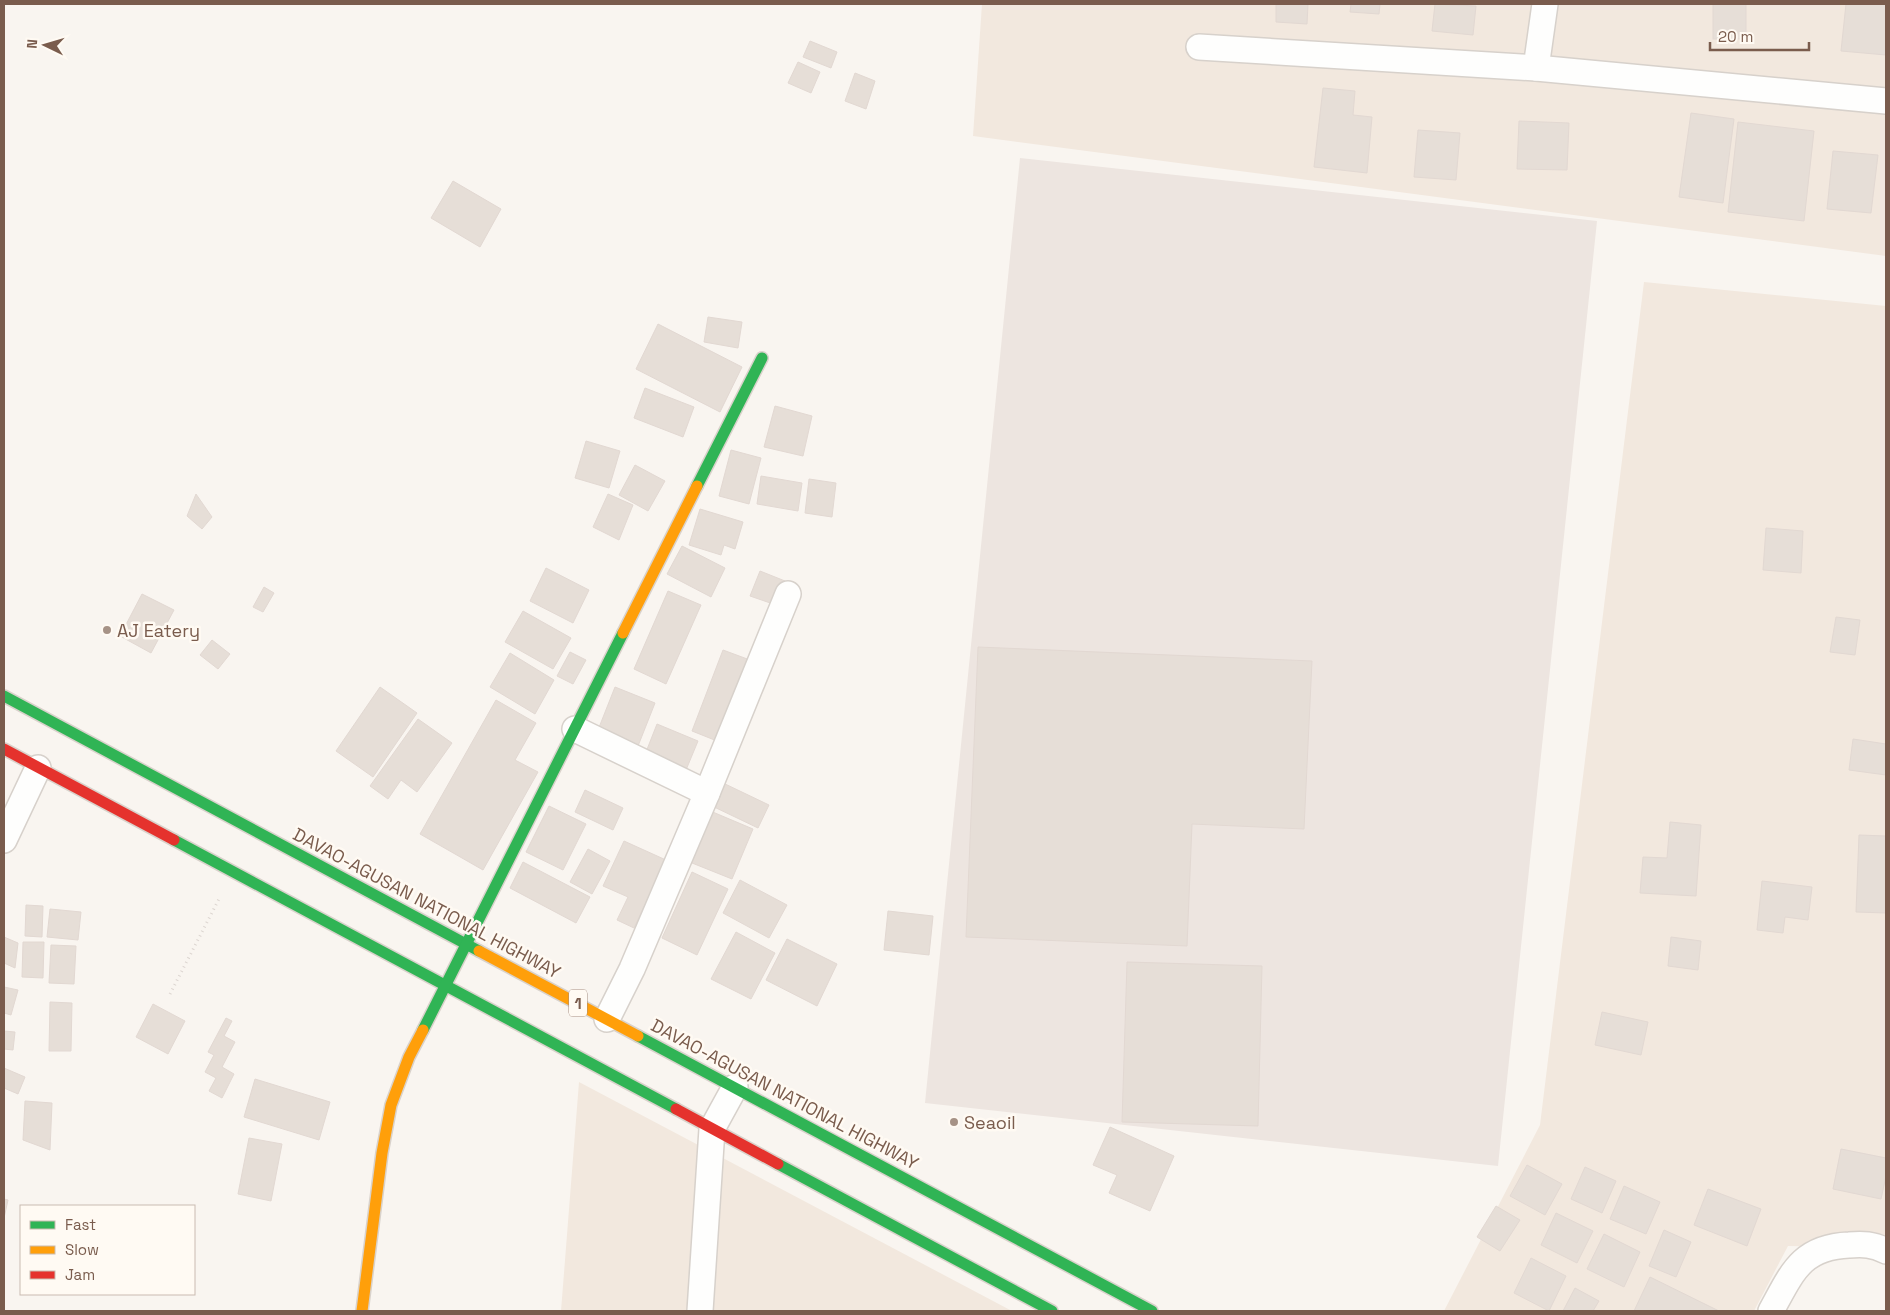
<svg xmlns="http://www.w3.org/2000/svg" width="1890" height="1315" font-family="'Space Grotesk',sans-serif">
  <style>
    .residential { fill: #f2e8de }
    .industrial { fill: #ede5e0 }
    .building { fill: #e6ded7; stroke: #e2d8d2 }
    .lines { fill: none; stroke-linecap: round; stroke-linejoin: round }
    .street-casing { stroke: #d7d1cb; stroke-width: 28 }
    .fast-casing { stroke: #d9d2cb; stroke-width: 14 }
    .slow-casing { stroke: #d9d2cb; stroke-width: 14 }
    .jam-casing { stroke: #d9d2cb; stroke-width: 14 }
    .path { stroke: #dcd5d0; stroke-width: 3; stroke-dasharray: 1 4; stroke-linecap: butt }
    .street { stroke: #fefefd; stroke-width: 25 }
    .fast { stroke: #30b455; stroke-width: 11 }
    .slow { stroke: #ff9f0a; stroke-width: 11 }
    .jam { stroke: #e5322d; stroke-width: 11 }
    .poi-dot { fill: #a69286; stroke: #fffaf3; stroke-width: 2 }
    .labels { text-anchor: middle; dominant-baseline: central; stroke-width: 5; stroke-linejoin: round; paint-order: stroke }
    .shield { fill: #fffaf3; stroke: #a28b7f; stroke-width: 1 }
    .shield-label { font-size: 16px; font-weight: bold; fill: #7a5c4d }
    .poi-label { font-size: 18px; fill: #7a5c4d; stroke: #fffaf3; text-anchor: start }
    .street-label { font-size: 18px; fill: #7a5c4d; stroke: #fffaf3 }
  </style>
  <rect width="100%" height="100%" fill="#f9f5f0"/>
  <!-- residential -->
  <g class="residential">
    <polygon points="982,4 1886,4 1886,256 973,136"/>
    <polygon points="1644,282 1886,306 1886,1248 1788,1246 1754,1311 1444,1311 1540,1125"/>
    <polygon points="579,1082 1012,1311 561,1311"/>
  </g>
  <!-- industrial -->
  <polygon class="industrial" points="1020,158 1597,221 1498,1166 925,1103"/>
  <!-- building -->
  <g class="building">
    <polygon points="1269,4 1308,4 1307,24 1276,22 1276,4"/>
    <polygon points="1351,4 1380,4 1379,14 1350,12"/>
    <polygon points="1435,4 1476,6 1473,35 1432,31"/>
    <rect x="1713" y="4" width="33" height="35"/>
    <polygon points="1846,4 1886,4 1886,55 1841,51"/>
    <polygon points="810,41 837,52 831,68 803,57"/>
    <polygon points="798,62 820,72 811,93 788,83"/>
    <polygon points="855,73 875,81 866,109 845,101"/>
    <polygon points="1323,88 1355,91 1353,115 1372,117 1367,173 1314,167"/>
    <polygon points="1691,113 1734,119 1723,203 1679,197"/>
    <polygon points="1519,121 1569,123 1567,170 1517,169"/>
    <polygon points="1738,122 1814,131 1804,221 1728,212"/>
    <polygon points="1418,130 1460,133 1456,180 1414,177"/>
    <polygon points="1833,151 1878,155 1871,213 1827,209"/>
    <polygon points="453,181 501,209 480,247 431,218"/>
    <polygon points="708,317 742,322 738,348 704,342"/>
    <polygon points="658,324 742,367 720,412 636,369"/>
    <polygon points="645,388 694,407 683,437 634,418"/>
    <polygon points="775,406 812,416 803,456 764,447"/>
    <polygon points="586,441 620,451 609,488 575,478"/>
    <polygon points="731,450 761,458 749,504 719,496"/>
    <polygon points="635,465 665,481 648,511 619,495"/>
    <polygon points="761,476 802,483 798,511 757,504"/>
    <polygon points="809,479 836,483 832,517 805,513"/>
    <polygon points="196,494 212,517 202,529 187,516"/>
    <polygon points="608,494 633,505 619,540 593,527"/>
    <polygon points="700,509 743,522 735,549 724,545 721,555 689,545"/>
    <polygon points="1766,528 1803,531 1801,573 1763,570"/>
    <polygon points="682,546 725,568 711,597 667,574"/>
    <polygon points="546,568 589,590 573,623 530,601"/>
    <polygon points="760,571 785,581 776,605 750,596"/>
    <polygon points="264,587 274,593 263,612 253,607"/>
    <polygon points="668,591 701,605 666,684 634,669"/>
    <polygon points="142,594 174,610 151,653 120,636"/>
    <polygon points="523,611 571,638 553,669 505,642"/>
    <polygon points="1836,617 1860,620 1855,655 1830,652"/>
    <polygon points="212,640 230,654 218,669 200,655"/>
    <polygon points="978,647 1312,661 1304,829 1192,824 1187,946 966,937"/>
    <polygon points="723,650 750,660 717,741 692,731"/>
    <polygon points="570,652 586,660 573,684 557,676"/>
    <polygon points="510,653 554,680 535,714 490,687"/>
    <polygon points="380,687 417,713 373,777 336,751"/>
    <polygon points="615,687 655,703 638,746 598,730"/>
    <polygon points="496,700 536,723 515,760 538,772 483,870 420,834"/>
    <polygon points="418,719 452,743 417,792 401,780 388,799 370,786"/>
    <polygon points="657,724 698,741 686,770 646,752"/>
    <polygon points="1853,739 1886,744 1886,775 1849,770"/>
    <polygon points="721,782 769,805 758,828 710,805"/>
    <polygon points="585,790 623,808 613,830 575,812"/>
    <polygon points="549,806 586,824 563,870 526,852"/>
    <polygon points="708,810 753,829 732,879 687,861"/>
    <polygon points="1670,822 1701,825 1696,896 1640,893 1643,857 1667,858"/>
    <polygon points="1859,835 1886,836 1886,913 1856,912"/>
    <polygon points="624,841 666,860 634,928 617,920 628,897 603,886"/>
    <polygon points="588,849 610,861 592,894 570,882"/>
    <polygon points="523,862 590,897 576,923 510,888"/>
    <polygon points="692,872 728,889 697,955 662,938"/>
    <polygon points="740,880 787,905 769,938 723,913"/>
    <polygon points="1762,881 1812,887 1808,920 1785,917 1783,933 1757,930"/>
    <polygon points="26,905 43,906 42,937 25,936"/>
    <polygon points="50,909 81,912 78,940 47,937"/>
    <polygon points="888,911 933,916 929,955 884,950"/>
    <polygon points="736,932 775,953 751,999 711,979"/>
    <polygon points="4,937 18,943 15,968 4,963"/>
    <polygon points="1671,937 1701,941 1698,970 1668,966"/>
    <polygon points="787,939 837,964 817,1006 766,980"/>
    <polygon points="23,942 44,942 43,978 22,977"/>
    <polygon points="51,945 76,946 74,984 49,983"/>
    <polygon points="1127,962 1262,966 1258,1126 1122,1122"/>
    <polygon points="4,987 18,990 11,1015 4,1013"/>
    <polygon points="50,1002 72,1003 71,1051 49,1051"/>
    <polygon points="153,1004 185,1021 168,1054 136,1037"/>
    <polygon points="1602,1012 1648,1022 1641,1055 1595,1045"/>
    <polygon points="226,1018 232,1021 224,1036 235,1042 222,1067 234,1074 222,1098 209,1091 216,1078 205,1072 214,1055 208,1052"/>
    <polygon points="4,1031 15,1032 13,1050 4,1049"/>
    <polygon points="4,1068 25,1077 18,1094 4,1088"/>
    <polygon points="255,1079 330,1102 319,1140 244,1117"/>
    <polygon points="25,1101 52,1103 50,1150 23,1140"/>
    <polygon points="1110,1127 1174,1156 1150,1211 1109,1193 1117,1175 1093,1165"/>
    <polygon points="249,1138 282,1144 271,1201 238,1194"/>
    <polygon points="1841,1149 1886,1158 1886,1176 1881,1199 1833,1189"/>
    <polygon points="1527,1165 1562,1184 1545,1215 1510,1196"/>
    <polygon points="1585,1167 1616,1181 1602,1213 1571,1199"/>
    <polygon points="1624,1186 1660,1202 1646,1234 1610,1219"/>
    <polygon points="1708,1189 1761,1209 1747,1246 1694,1225"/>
    <polygon points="4,1199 8,1200 4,1218"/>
    <polygon points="1496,1206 1520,1220 1500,1251 1477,1237"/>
    <polygon points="1556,1213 1593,1231 1577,1263 1541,1245"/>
    <polygon points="1664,1230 1691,1242 1676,1277 1649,1266"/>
    <polygon points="1604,1234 1640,1252 1624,1287 1587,1269"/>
    <polygon points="1531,1258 1566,1276 1549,1311 1514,1293"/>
    <polygon points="1650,1277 1719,1311 1634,1311"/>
    <polygon points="1575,1288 1599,1301 1593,1311 1563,1311"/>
  </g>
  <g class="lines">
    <defs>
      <g id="street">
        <polyline points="1199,47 1536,68 1886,101"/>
        <polyline points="1536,68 1545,4"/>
        <polyline points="575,729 707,793"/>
        <polyline points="4,840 38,768"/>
        <polyline points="607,1019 632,969 707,793 788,594"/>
        <polyline points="700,1311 712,1129 735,1087"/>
        <path d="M1771,1311c21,-38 30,-64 78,-66 14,-1 24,-1 37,6"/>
      </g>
      <g id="fast">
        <polyline points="697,486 762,358"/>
        <polyline points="4,696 479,951"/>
        <polyline points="174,840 676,1109"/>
        <polyline points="423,1030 623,633"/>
        <polyline points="638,1036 1152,1311"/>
        <polyline points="778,1164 1052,1311"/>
      </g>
      <g id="slow">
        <polyline points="623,633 697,486"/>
        <polyline points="479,951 638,1036"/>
        <polyline points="362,1311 382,1153 391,1105 409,1057 423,1030"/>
      </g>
      <g id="jam">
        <polyline points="4,749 174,840"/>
        <polyline points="676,1109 778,1164"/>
      </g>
    </defs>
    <!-- street casing -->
    <use href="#street" class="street-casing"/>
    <!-- fast casing -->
    <use href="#fast" class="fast-casing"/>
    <!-- slow casing -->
    <use href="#slow" class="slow-casing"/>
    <!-- jam casing -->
    <use href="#jam" class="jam-casing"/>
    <!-- path -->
    <polyline class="path" points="170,994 219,899"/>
    <!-- street -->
    <use href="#street" class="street"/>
    <!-- fast -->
    <use href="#fast" class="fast"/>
    <!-- slow -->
    <use href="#slow" class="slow"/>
    <!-- jam -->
    <use href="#jam" class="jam"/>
  </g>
  <!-- markers -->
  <g class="poi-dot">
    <circle cx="107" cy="630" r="5"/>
    <circle cx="954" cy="1122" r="5"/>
  </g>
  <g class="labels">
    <!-- shield labels -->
    <rect class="shield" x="569" y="989.5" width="18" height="27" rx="4"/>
    <g class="shield-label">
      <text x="578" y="1003">1</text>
    </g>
    <!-- poi labels -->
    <g class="poi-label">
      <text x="117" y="630">AJ Eatery</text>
      <text x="964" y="1122">Seaoil</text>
    </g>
    <!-- street labels -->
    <g class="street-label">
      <text transform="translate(427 903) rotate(28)">DAVAO-AGUSAN NATIONAL HIGHWAY</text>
      <text transform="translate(785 1094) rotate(28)">DAVAO-AGUSAN NATIONAL HIGHWAY</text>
    </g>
  </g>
  <!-- border -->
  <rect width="1890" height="1315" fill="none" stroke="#7a5c4d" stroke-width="10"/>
  <!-- legend -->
  <rect x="20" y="1205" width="175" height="90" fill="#fffaf3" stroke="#cabbb1"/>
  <rect x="30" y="1221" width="25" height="8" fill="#30b455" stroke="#cabbb1"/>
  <text x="65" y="1230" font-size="15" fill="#7a5c4d">Fast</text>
  <rect x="30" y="1246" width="25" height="8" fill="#ff9f0a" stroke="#cabbb1"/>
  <text x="65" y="1255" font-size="15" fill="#7a5c4d">Slow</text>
  <rect x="30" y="1271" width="25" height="8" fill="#e5322d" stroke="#cabbb1"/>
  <text x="65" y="1280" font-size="15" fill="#7a5c4d">Jam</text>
  <!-- north arrow -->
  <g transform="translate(45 45) rotate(275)" stroke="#fffaf3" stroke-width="4" paint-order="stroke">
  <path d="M0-4L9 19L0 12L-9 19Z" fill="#7a5c4d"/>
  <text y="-8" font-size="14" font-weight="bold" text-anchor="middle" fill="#7a5c4d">N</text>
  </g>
  <!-- scale -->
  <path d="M1710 42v8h99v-8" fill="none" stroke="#7a5c4d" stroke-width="2.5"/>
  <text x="1718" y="42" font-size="15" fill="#7a5c4d" stroke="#fffaf3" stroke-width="4" paint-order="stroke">20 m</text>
</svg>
